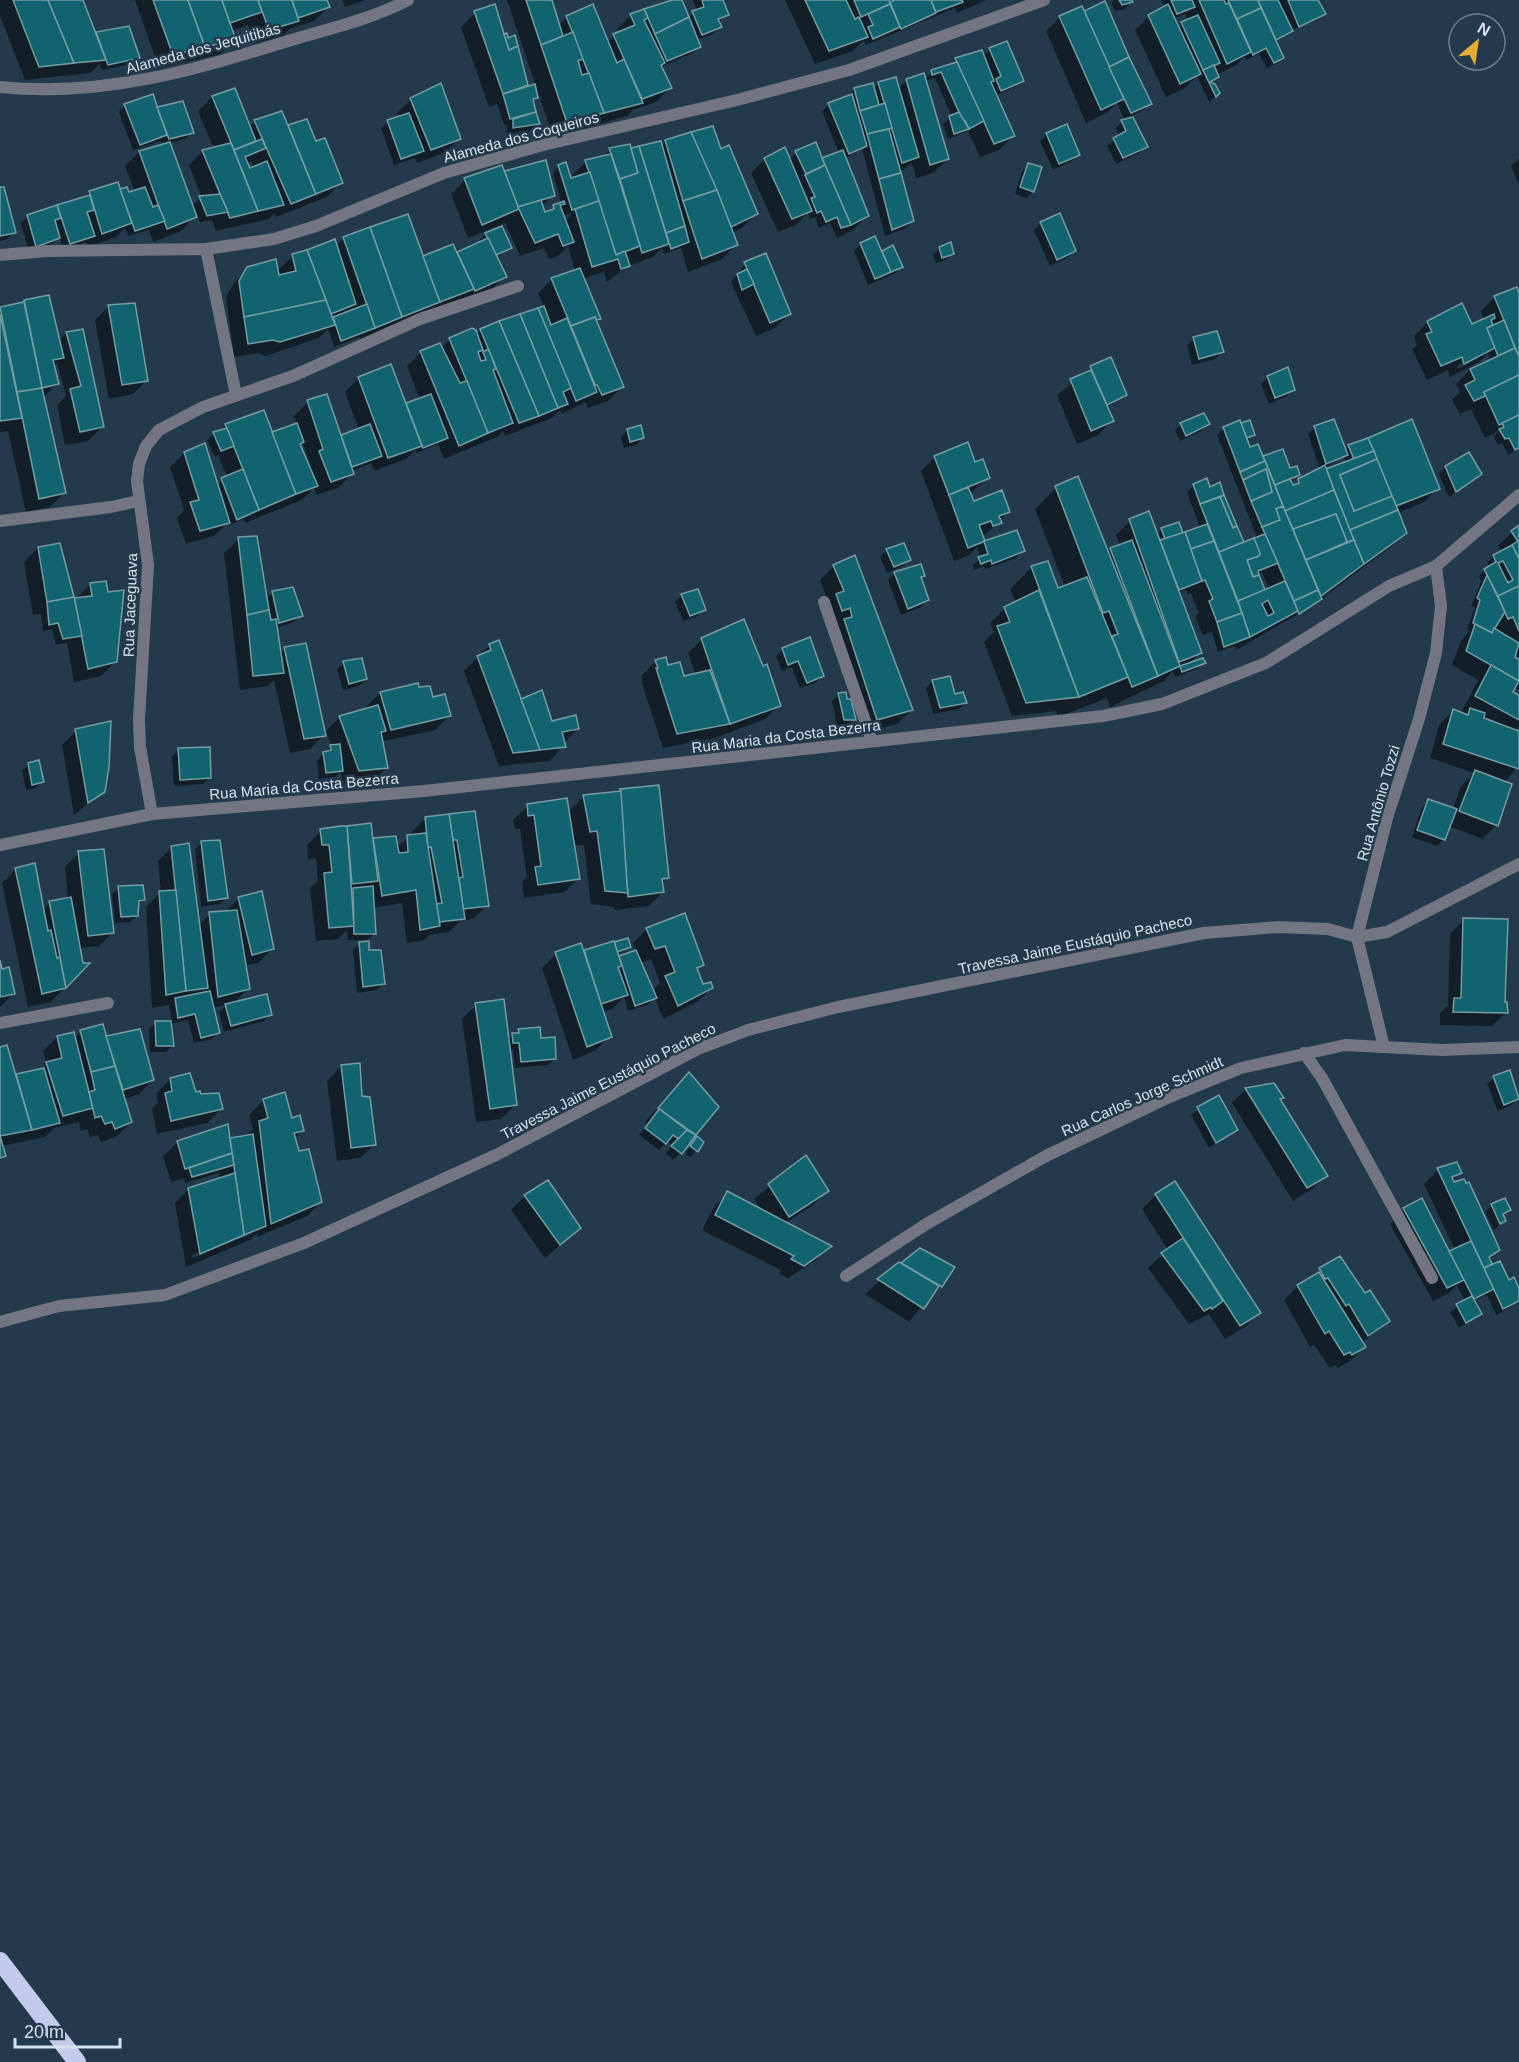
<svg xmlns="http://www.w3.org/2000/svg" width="1519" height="2062" font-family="Arial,sans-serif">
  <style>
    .shadow { fill: #0007; fill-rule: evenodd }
    .building { fill: #116370; stroke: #759ca3; stroke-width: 1.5; fill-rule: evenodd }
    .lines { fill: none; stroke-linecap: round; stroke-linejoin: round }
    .lane { stroke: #737682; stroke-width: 12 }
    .street { stroke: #737682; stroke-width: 12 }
    .highway { stroke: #c4cbea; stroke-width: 18 }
    .labels { text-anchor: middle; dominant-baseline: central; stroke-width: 5; stroke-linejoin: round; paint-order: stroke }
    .street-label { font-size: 15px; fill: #d4e2ee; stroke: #233a4c }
  </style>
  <rect width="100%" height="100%" fill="#233a4c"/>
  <!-- shadow -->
  <g class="shadow">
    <polygon points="0,0 81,0 95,34 128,28 138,58 132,64 102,70 99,64 91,73 25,80 0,16"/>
    <polygon points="135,0 325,0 328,7 314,21 289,29 284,35 255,43 248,25 231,31 234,40 220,54 159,68"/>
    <polygon points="342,0 365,0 345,7"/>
    <polygon points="507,0 550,0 558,26 567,17 607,42 619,33 617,29 631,15 677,0 681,0 688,18 697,11 693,0 721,0 727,15 718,22 720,27 713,34 697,40 699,47 693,53 660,67 670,88 656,102 633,110 627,116 553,137"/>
    <polygon points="785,0 887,0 889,5 899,0 986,0 957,13 955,8 866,45 864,40 853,51 815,64"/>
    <polygon points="1114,0 1131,0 1131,2 1125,9 1115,11 1111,3"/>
    <path d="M1161,0h155l8,14 -7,6 -25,10 -17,12 7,16 -7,6 -8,4 -8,-14 -13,6 -2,-3 -8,8 -19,10 1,2 -7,7 8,9 -10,9 -12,-26 -12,12 -19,9 -31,-67 14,-14 16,-8zM1185,14l3,7 -10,7 -5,-9z"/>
    <polygon points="475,13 505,41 526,85 521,90 536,97 532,101 538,123 531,130 507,134 507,125 504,125 497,104 489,107 461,27"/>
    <polygon points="1060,17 1150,103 1143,110 1124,119 1117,103 1108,112 1086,123 1046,31"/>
    <polygon points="990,50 1022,81 1015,87 995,96 1013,136 999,150 980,157 968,131 948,139 943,124 952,117 935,78 925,81 948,159 933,173 916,178 912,163 900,172 913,221 906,228 885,236 862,149 844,159 867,216 853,230 837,238 830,223 819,228 815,217 810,219 808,213 796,225 778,232 751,173 765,159 789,160 796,153 822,161 839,153 822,111 829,105 848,96 854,89 873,89 879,83 898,89 907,80 925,79 932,72 950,66 955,60 981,52 983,56"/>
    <path d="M234,90l15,37 6,-5 32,5 19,-6 9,22 26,39 -14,15 -51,20 -1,-4 -6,6 -53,12 -4,-11 -12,2 -3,-8 -16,17 -28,11 -4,-12 -21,6 -3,-8 -9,9 -28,10 -2,-5 -22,8 -5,-13 -8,7 -22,8 -8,-29 7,-6 55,-18 6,-7h46l-10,-26 14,-14 24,-6 -2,-5 -28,9 -14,-38 6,-7 31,4 36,24 -7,6 -16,4 22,63 11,-8 -13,-33 14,-14 11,-2 -16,-38 14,-14zM251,161l3,6 -5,2 -3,-6z"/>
    <polygon points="412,99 460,138 446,152 417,163 415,158 394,165 381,128 388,122 399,118 397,113"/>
    <polygon points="1122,122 1146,146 1140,153 1116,164 1107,146 1119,136 1116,128"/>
    <polygon points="1047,134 1079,154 1072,161 1053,170 1040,141"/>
    <path d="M666,142l54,9 36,63 -14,14 -10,5 4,12 -14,14 -34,13 -7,-24 -17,6 -2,-6 -9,9 -27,10 -19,15 -3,-10 -21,7 16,40 -4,3 27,65 -14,14 -20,7 -3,-6 -23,12 -2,-4 -8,8 -47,18 -2,-5 -6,6 -53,22 -6,-15 -21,9 -2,-3 -9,9 -32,12 -3,-8 -20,8 1,3 -14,14 -21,7 -3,-7 -12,12 -57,23 -1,-4 -14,6 -1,-3 -15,14 -28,8 -9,-26 7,-8 -14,-43 14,-14 33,31 10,-7 -9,-22 -3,2 -8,-17 19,-15 45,9 26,-9 -3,-9 14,-14 32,36 19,-8 -14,-38 14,-14 46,28 15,-6 -13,-34 14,-14 20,-4 9,-8 26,-5 5,-5 63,-23 -6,-14 14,-14 23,-8 -7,-25 -10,10 -9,3 -5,-11 -24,8 -15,-33 -37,15 -17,-44 14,-14 38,-8 50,23 -12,12 5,7 15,-11 -8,-30 6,-7 11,12 16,-16 18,-6 6,-6h20l30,-7 1,3zM572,213l-7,8 -2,-5zM302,441l8,24h-2l-9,-20z"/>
    <polygon points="1519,159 1519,183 1518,183 1511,166"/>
    <polygon points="1029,165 1040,168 1033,192 1026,198 1015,194 1022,171"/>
    <polygon points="0,189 14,233 7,239 0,241"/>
    <polygon points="407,216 422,258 456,254 481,243 480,240 486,234 510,248 496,258 505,276 491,290 361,341 360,337 334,347 328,329 319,338 265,356 258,353 234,357 226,297 234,283 248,269 277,271 293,256 336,246 343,239"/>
    <polygon points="1041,223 1075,251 1068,257 1050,266 1034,230"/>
    <polygon points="861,244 881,253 892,247 901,267 894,274 868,285 854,251"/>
    <polygon points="940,248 953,253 946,260 936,263 933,255"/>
    <polygon points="746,263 789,314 775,328 756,336 731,282"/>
    <path d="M1519,288v160l-11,7 -6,-12 -4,2 -4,-8 5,-6 -14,7 -14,-29 -11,5 -8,-14 8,-8 -4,-8 14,-14 21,-9 -3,-8 -9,9 -29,15 -2,-7 -21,10 -15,-31 5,-4 -3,-9 14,-14 43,3 13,-5 -3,-9 14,-14zM1479,355v3l-21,11 -1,-3z"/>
    <polygon points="48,296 58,341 66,333 102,427 88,441 65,445 57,405 66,396 57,363 53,367 57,383 43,398 64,493 50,507 26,512 8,431 0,432 0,309"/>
    <polygon points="109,306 147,380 133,394 109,399 95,320"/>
    <polygon points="1194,339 1222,352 1215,359 1192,365 1187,345"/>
    <polygon points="1110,359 1125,395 1107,407 1112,421 1098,435 1077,444 1057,395 1091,368"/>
    <polygon points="1268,377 1294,389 1287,396 1269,404 1261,384"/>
    <path d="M1239,422l14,13 -7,7 3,7 13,9 20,-7 7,19 9,5 -8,8 2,4 28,-17 -12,-36 7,-7 30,24 4,-5 89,42 -14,14 -26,11 8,19 -14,14 -79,59 -77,45 -1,-4 -17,6 -6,-20 -9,3 -8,-19 4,-3 -8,-20 -3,1 -2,-4 -8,3 22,59 -12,13 16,-3 -7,7 -22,8 -2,-6 -9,10 -54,26 -3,-9 -49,19 -2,-6 -44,5 -28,-74 10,-10 -4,-9 15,-15 11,-5 -6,-14 21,-21 16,-5 10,27 8,-3 -30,-78 21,-21 51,65 13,-7 -4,-11 14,-14 26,14 6,-6 20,6 18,-7 -13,-36 7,-7 15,4 10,-5 23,58 -5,4 14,-5 5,-6 -39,-100 7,-7zM1344,457l3,6 -21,9 -2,-4zM1262,572l7,18 -5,2 -7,-18z"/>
    <polygon points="1181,424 1208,424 1201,431 1180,441 1175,430"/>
    <polygon points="628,430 643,438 636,445 624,448 621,437"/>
    <polygon points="935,457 974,464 988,478 969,494 973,503 1008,512 982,538 983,541 979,545 1016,532 1023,551 1016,558 985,569 984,566 974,570 973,565 981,558 977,547 969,555 954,561 921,471"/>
    <polygon points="1446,467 1480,474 1449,497 1439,474"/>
    <path d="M1511,533l8,10v147l-5,-2 -3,5 8,4v29l-5,5 5,1v33l-15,18 -7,42 -15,14 -33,-13 -5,13 -7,7 -25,-9 10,-30 7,-6 24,8 8,-23 13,-13 -44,-15 9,-33 14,-14 18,5 -9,-5 16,-31 -26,-15 9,-25 9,-9 -3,-1 8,-23 -4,-1 10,-24 -2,-6 10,-9 -2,-5 15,-11 -4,-5zM1509,579l2,4 -4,2 -1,-4z"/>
    <polygon points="239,539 266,599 273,593 301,615 294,622 276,628 280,653 285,648 324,735 310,749 290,753 274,680 268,686 240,690 224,553"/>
    <polygon points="38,548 73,601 91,584 115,662 101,676 74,682 67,643 56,645 52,629 43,631 41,614 33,615 24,562"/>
    <polygon points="887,550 909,560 903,566 887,573 880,557"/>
    <polygon points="834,566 911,710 897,724 863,733 829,603 820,580"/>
    <polygon points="895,573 923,575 920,578 928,600 921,607 901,615 888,580"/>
    <polygon points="682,595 704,610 697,616 683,621 675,602"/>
    <polygon points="702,639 779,705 765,719 715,738 663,748 642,684 642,675 656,661 683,678 696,675 688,653"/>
    <polygon points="490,645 520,701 551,722 577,728 550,761 499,766 464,671"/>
    <polygon points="783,650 822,676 816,683 800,688 792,667 782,671 776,656"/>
    <polygon points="344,663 366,679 359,686 343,690 337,669"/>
    <polygon points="949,678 954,695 965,703 959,709 933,714 926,688 932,682"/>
    <polygon points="380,693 432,698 449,716 435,730 381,742 386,768 372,782 345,785 340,772 335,777 319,779 317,760 331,746 326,731 340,717 367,710 366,707"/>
    <polygon points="839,695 854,719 847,726 837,726 832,701"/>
    <polygon points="76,731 103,791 74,815 62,745"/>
    <polygon points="179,750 210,777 203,784 174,786 172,756"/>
    <polygon points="29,764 42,781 36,788 26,790 22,771"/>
    <polygon points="583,797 668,877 661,884 663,892 649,906 615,910 614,907 591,904 584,845 573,845 579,878 565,892 524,898 522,882 527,877 520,829 515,829 513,820 528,806 568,812"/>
    <polygon points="474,813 487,905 473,919 460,921 449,932 429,935 424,940 407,943 402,903 373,908 374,934 367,940 348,940 347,930 338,939 316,941 310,888 318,881 316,858 308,859 307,845 321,831 370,825 371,840 395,838 396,847 412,836 411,833 425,818"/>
    <polygon points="202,843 226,898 220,904 201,907 195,849"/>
    <polygon points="172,847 199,925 210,914 224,913 238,899 261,893 272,949 258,963 245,966 248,988 234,1003 270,1015 264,1021 224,1032 219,1012 226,1005 213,1008 218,1032 212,1039 194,1043 188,1020 170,1024 172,1046 166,1052 150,1052 149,1029 155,1023 172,1023 169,1005 152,1008 146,907 161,892 158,861"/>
    <polygon points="79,853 113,932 99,946 79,948 65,987 51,1002 28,1007 2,883 16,869 42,910 50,903 68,899 65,867"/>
    <polygon points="119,888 144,900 137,906 137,915 130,922 115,923 112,894"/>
    <polygon points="1464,920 1506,1012 1492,1026 1440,1025 1440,1013 1448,1006 1450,934"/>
    <path d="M647,929l56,35 -7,7 7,15 9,2 -15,14 -34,17 -8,-21 -6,6 -21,7 -4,-14 -12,12 -10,3 8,24 -14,14 -23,10 -31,-92 14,-14 27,-3 29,-8 18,4 -13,8 1,5 18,-9 -3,-8zM651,959l9,24 -7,7 -7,-18 -3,1 -3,-10z"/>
    <polygon points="360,944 368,951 383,984 377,990 357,993 353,950"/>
    <polygon points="0,967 13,994 0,1007"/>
    <polygon points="476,1005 507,1040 519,1030 540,1040 555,1058 548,1065 515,1068 513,1049 508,1049 515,1105 501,1119 476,1122 462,1019"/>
    <polygon points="81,1032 105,1038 153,1080 139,1094 124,1099 131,1122 117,1136 101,1142 98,1135 90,1137 87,1129 81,1131 79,1122 54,1128 45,1137 2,1146 4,1156 0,1160 0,1048 15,1076 40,1070 47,1064 43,1051 57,1037 74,1038"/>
    <polygon points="341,1066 361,1098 375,1144 360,1158 337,1161 327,1081"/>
    <polygon points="1509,1072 1519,1098 1512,1105 1498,1111 1487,1084 1494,1078"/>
    <polygon points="689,1074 717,1107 674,1160 666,1154 672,1145 667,1141 659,1150 639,1135 648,1124 645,1122"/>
    <polygon points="170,1079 221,1109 207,1123 157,1134 152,1108 158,1103 156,1094"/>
    <polygon points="1246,1089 1282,1098 1279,1101 1326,1175 1312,1189 1293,1201 1232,1103"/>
    <polygon points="1218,1097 1236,1130 1209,1148 1191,1115"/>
    <path d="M263,1101l40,29 -9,9 3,14 24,49 -14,14 -50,21v-4l-7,7 -64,27 -11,-64 14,-14 31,-10 -1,-6 -34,10 -1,-5 -13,4 -8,-26 15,-14 67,-5 8,-8 -4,-14zM251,1231v3l-58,24 -1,-3z"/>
    <polygon points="697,1138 696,1151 690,1157 685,1154"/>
    <polygon points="806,1157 827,1191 813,1205 785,1223 829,1246 816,1260 788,1278 779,1274 781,1270 702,1230 714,1207 728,1193 762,1211 754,1199"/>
    <polygon points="1456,1163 1460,1173 1452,1181 1498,1250 1489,1259 1491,1266 1519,1291 1519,1302 1496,1315 1487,1295 1473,1301 1480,1314 1459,1328 1450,1312 1465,1301 1457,1285 1448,1294 1433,1301 1390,1224 1404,1210 1449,1254 1455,1250 1424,1184 1438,1170"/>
    <polygon points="1174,1183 1259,1313 1245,1327 1225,1339 1209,1314 1189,1324 1148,1268 1168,1250 1142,1209 1156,1195"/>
    <polygon points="525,1196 580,1228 545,1258 511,1210"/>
    <polygon points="1504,1200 1509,1210 1502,1217 1504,1221 1494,1230 1485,1212 1492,1205"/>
    <polygon points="920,1249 953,1267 909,1322 865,1294 899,1264 901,1265"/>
    <polygon points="1339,1258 1365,1295 1388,1321 1362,1343 1364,1347 1350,1361 1338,1368 1335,1365 1330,1368 1314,1345 1310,1347 1284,1300 1298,1286"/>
  </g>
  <!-- building -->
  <g class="building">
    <polygon points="13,0 48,0 74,63 39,67"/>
    <polygon points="48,0 83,0 106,60 74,63"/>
    <polygon points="153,0 188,0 205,47 173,55"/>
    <polygon points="188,0 222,0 236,40 205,47"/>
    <polygon points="222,0 258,0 262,12 230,23"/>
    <polygon points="258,0 292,0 299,21 269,30"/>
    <polygon points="292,0 327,0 330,7 298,18"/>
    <polygon points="526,0 552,0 563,36 541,45"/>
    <polygon points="672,0 682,0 689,17 655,34 644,9"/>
    <polygon points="702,0 723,0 729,15 718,19 722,27 702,35 692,11 704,7"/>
    <polygon points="805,0 846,0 855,19 859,17 868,37 829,51"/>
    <polygon points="854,0 889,0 890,4 861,17"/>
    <polygon points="894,0 931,0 936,13 901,29 890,2"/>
    <polygon points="931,0 962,0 963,2 936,12"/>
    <polygon points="1119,0 1132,0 1133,2 1122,5"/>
    <polygon points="1171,0 1192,0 1195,7 1177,14"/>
    <polygon points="1199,0 1224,0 1226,4 1229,3 1251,52 1227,64"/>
    <polygon points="1228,0 1258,0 1261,8 1237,19"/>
    <polygon points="1258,0 1278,0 1293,31 1276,40"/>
    <polygon points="1288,0 1318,0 1326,14 1299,27"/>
    <polygon points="1105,1 1129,57 1109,67 1084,11"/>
    <polygon points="495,4 509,50 518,46 528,85 503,94 474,11"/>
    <polygon points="593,4 617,63 624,59 643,103 604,113 566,16"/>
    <polygon points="890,4 900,27 873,39 868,27 873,25 868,14"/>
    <polygon points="1168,4 1201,74 1180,84 1148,15"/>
    <polygon points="1082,6 1124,99 1101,110 1059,16"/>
    <polygon points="1261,8 1284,58 1274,63 1266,48 1253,55 1237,19"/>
    <polygon points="644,9 648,18 644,20 665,63 661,65 672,88 642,99 613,34 635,25 630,14"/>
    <polygon points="1198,15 1220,63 1203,70 1181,22"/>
    <polygon points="689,17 701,47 667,61 655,34"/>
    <polygon points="129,26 140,58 108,65 96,32"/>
    <polygon points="573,32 583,59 578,61 582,75 589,73 604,113 567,123 541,45"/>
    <polygon points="507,33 508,38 515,35 518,46 509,50 504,34"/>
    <polygon points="1007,41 1024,81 1001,91 996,79 1001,76 989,48"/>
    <polygon points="982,50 994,81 991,82 1015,136 994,144 955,58"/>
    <polygon points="1129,57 1152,104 1131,113 1109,67"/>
    <polygon points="957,62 984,121 969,129 965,121 963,121 941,72 932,75 931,70"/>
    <polygon points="1214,65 1219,77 1210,82 1215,84 1220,93 1216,97 1203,70"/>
    <polygon points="924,73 949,159 930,165 906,79"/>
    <polygon points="896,77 919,157 902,163 878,82"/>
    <polygon points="441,83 461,139 431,150 410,98"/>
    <polygon points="873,83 879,105 860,111 854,88"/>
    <polygon points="535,84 538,98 533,99 536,112 510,119 503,94"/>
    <polygon points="235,88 256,141 234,150 212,96"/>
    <polygon points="153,94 167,135 140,145 124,104"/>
    <polygon points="852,94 867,146 849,154 828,103"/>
    <polygon points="183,101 194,133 169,139 157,107"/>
    <polygon points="885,103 892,128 867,134 860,111"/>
    <polygon points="282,111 316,194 291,204 254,120"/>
    <polygon points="536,112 540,124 513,128 513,119"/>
    <polygon points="959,112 969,129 954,134 949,116"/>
    <polygon points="409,113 424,151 401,159 387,120"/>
    <polygon points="1133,117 1148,147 1123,158 1113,138 1126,131 1121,120"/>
    <polygon points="307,119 316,141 325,138 343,183 316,194 288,125"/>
    <polygon points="1067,124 1080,155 1059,164 1046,133"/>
    <polygon points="713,126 721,149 729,145 758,214 731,227 691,132"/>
    <polygon points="889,129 901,173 879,179 867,134"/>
    <polygon points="691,132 717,190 683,201 665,140"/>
    <polygon points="262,139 266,148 245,157 250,168 267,161 284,205 258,211 234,150"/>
    <polygon points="661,141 685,226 666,233 639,146"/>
    <polygon points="170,142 197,217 167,229 139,151"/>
    <polygon points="816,142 825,165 806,174 795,151"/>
    <polygon points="231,143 258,211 230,218 202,150"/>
    <polygon points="630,144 638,173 620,179 609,148"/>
    <polygon points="639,146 669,244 642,253 620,179 638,173 631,148"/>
    <polygon points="785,147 812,211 792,219 764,158"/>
    <polygon points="843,150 869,216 851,225 822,158"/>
    <polygon points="611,154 640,246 616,255 585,160"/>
    <polygon points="546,160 555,196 518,207 504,171"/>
    <polygon points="566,162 571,178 590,172 599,201 572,210 558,165"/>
    <polygon points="1028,163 1042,167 1034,192 1020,187"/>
    <polygon points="502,165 519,209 482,225 464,178"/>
    <polygon points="825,165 851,225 841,228 837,217 826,222 821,211 817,213 811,198 815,197 805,175"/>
    <polygon points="901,173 914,221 892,230 879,179"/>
    <polygon points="118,182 132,223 102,234 89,191"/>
    <polygon points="0,187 4,187 16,233 0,236"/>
    <polygon points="127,187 129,192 145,187 153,207 158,205 165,221 135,231 120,189"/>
    <polygon points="717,190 738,245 702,259 683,201"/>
    <polygon points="220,194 228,212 207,216 199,196"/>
    <polygon points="90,195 94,210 87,212 95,236 70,244 57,205"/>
    <polygon points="541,200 545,212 554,209 553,205 564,201 565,204 560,205 574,242 563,246 558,234 535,243 518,207"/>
    <polygon points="599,201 616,255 625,251 630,266 621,269 618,259 592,267 575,209"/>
    <polygon points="57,205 61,218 55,220 60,238 36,247 27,215"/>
    <polygon points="1060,213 1076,251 1057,260 1040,222"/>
    <polygon points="408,214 440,302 402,317 370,227"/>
    <polygon points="502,226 512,248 496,255 485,233"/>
    <polygon points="685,226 689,242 671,249 666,233"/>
    <polygon points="370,227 402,317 375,328 343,237"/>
    <polygon points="875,236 891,272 875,279 860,243"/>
    <polygon points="488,238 507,277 475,291 457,252"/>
    <polygon points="335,239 356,304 331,314 307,250"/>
    <polygon points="951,242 954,254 942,258 939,247"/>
    <polygon points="453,244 474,289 440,302 423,256"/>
    <polygon points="893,245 903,267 891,272 882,251"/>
    <polygon points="307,250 326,300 244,317 239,281 247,267 276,259 279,275 296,271 292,254"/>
    <polygon points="766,253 791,314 770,323 744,262"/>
    <polygon points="580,268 601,319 596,320 595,317 571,326 551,278"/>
    <polygon points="747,269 754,284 742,290 737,274"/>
    <polygon points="1517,287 1519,293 1519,357 1494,296"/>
    <polygon points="49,295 64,358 53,360 59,384 42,388 24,300"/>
    <polygon points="326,300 335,325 280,342 273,340 248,344 244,317"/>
    <polygon points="24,302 42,388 17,392 0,307"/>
    <polygon points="135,303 148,381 122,385 108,305"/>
    <polygon points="1462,303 1472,324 1494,314 1495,318 1491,320 1493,325 1487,328 1495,348 1464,364 1462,357 1441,366 1426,334 1432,332 1427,321"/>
    <polygon points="367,304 375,328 341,341 333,317"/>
    <polygon points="544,306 551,325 567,318 597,392 576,401 538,308"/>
    <polygon points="538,308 571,388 563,392 568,404 558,408 520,314"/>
    <polygon points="0,314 22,418 0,421"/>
    <polygon points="520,314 558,408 539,416 499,321"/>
    <polygon points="595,317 624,387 602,395 597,385 595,385 571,326"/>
    <polygon points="1504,320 1515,348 1498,356 1487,328"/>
    <polygon points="499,321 539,416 519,423 480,329"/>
    <polygon points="472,328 476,330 483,350 478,352 481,361 486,360 483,352 488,349 491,355 496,369 493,370 513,423 488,433 449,338"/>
    <polygon points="83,329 104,427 80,432 70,389 81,386 66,332"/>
    <polygon points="1217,331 1224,352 1199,359 1193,337"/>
    <polygon points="440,343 460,383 467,381 488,433 459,446 420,351"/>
    <polygon points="1515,348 1519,357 1519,375 1484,392 1485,396 1474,401 1465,385 1475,380 1470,369"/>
    <polygon points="1111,357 1127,395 1107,405 1090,366"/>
    <polygon points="391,364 422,446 388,458 358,377"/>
    <polygon points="1288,367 1295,390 1275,398 1267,376"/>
    <polygon points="1091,370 1114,421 1091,431 1070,379"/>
    <polygon points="1519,375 1519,415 1499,425 1484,392"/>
    <polygon points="42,388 66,493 39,499 17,392"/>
    <polygon points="327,394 354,474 331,482 319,451 323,449 307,400"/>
    <polygon points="431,394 448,438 423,448 406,403"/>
    <polygon points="264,410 296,494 259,510 225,424"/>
    <polygon points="1204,413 1210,424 1186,436 1180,423"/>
    <polygon points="1519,415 1519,448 1515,450 1509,438 1505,439 1499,429 1504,427 1502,423"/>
    <polygon points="1334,419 1348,455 1326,464 1314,426"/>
    <polygon points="1412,419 1440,489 1396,506 1368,438"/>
    <polygon points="1240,420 1250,447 1258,444 1265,461 1240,472 1223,427"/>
    <polygon points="1250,420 1255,435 1247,438 1241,423"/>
    <polygon points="297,423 304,442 300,444 318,486 296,494 272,432"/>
    <polygon points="370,424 382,456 352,467 341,435"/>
    <polygon points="641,425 644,438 630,442 627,429"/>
    <polygon points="227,428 234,446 221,451 213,432"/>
    <polygon points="1368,438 1374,451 1354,459 1348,445"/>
    <polygon points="968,442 975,462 983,459 990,478 949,495 934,456"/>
    <polygon points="205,443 230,523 200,531 190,502 199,500 184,452"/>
    <polygon points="1283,449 1290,468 1297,466 1300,475 1275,485 1263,456"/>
    <polygon points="1374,451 1377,459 1340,475 1354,511 1392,496 1398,510 1350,530 1326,469"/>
    <polygon points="1469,452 1482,474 1456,492 1445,466"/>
    <polygon points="1377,459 1392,496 1354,511 1340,475"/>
    <polygon points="1265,461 1283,506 1276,509 1280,520 1262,527 1251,501 1272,492 1266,469 1243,480 1240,472"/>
    <polygon points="1325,465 1334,490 1285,511 1275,485 1290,479 1293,485 1299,483 1298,479"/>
    <polygon points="243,469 259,510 237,520 221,478"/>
    <polygon points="1266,469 1272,492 1251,501 1243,480"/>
    <polygon points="1078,476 1158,676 1132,687 1112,636 1118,634 1109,611 1103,613 1055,486"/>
    <polygon points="1207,478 1210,487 1220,482 1224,495 1200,504 1193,484"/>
    <polygon points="968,487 974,501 1002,490 1010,512 999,516 1002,523 993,526 991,521 979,525 985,541 968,548 949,495"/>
    <polygon points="1334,490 1354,540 1347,542 1336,514 1293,529 1285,511"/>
    <polygon points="1224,495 1237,526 1233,528 1220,497"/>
    <polygon points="1220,497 1233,528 1237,526 1244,542 1219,552 1200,504"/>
    <polygon points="1283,506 1318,590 1294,601 1262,527 1280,520 1276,509"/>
    <polygon points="1398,510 1407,533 1364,564 1350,530"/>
    <polygon points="1149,511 1202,653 1179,662 1129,519"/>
    <polygon points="1336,514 1347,542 1306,560 1293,529"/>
    <polygon points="1179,522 1183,533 1165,539 1161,528"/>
    <polygon points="1207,524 1214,541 1191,549 1185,532"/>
    <polygon points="1519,525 1519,543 1511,531"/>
    <polygon points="1017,530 1025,551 992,564 991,560 981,564 978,557 988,554 984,541"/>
    <polygon points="1185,532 1202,581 1179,590 1160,540"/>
    <polygon points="1265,534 1278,563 1258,571 1259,575 1253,577 1247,560 1259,556 1254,538"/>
    <polygon points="257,536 269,610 247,615 238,537"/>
    <polygon points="1254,538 1260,553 1259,556 1247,560 1253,577 1259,575 1265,590 1238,601 1219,552"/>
    <polygon points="1132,540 1180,666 1158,676 1110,548"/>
    <polygon points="1354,540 1364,564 1321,596 1306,560"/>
    <polygon points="1214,541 1242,613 1217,622 1209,601 1213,599 1205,580 1202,581 1191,549"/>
    <polygon points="1518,541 1519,543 1519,559 1512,545"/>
    <polygon points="60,543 74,597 47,602 38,547"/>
    <polygon points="904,543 911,560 894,567 886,549"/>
    <path d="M1512,545l7,14v27l-21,10 -14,-27 12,-7 -3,-7zM1503,561l10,19 -5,3 -10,-20z"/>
    <polygon points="855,555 913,710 877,720 844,619 852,617 850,608 842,611 836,594 844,591 833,565"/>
    <polygon points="1048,561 1058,588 1087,577 1128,677 1079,697 1031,566"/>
    <polygon points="921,564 925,576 921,577 929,600 908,609 894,572"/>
    <polygon points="1487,575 1505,612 1492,633 1473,623 1480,600 1477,598"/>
    <polygon points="106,581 108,592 124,590 117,662 88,669 74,598 92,596 90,583"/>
    <path d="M1285,581l13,30 -48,26 -12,-36zM1268,600l6,13 -6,3 -6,-12z"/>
    <polygon points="1519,586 1519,631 1513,617 1508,619 1498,596"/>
    <polygon points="293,587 303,616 279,623 272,591"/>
    <polygon points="698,589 706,610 690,616 681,594"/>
    <polygon points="1039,590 1079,697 1026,703 997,626 1010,622 1004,607"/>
    <polygon points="1318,590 1322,599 1299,614 1294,601"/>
    <polygon points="74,597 82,636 63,639 58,623 49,625 47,602"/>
    <polygon points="269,610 271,620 276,619 284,673 253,676 247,615"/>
    <polygon points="1242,613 1250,637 1224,647 1217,622"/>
    <polygon points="744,619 763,666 767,664 781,706 730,724 701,638"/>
    <polygon points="1475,624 1492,633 1494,628 1519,643 1515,657 1519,659 1519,681 1466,651"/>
    <polygon points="810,637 824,676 807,683 798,661 788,665 782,648"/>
    <polygon points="499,640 540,749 540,750 513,753 477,656 491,650 489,644"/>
    <polygon points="306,643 326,736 304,739 284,647"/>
    <polygon points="666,657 668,665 680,662 684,676 710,670 730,724 677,734 656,668 658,668 655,660"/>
    <polygon points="362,658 367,679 349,684 343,661"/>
    <polygon points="1203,658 1206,663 1182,672 1180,666"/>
    <polygon points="1491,665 1519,681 1513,692 1519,695 1519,720 1475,696"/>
    <polygon points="950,676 955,694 963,692 967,703 940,708 932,680"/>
    <polygon points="418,683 419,687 430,686 433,697 445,694 451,716 391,730 380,692"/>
    <polygon points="542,690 552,721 576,715 579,729 562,732 566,747 540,750 521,699"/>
    <polygon points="846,692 847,699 851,699 856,720 844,720 838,693"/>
    <polygon points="378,705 386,731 381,732 388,768 359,771 339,716"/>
    <polygon points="1470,708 1485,713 1484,718 1519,731 1519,769 1443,744 1453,709 1468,715"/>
    <polygon points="111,721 109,767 105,792 88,803 75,729"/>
    <polygon points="340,744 343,771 326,773 323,752 331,750 330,745"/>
    <polygon points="210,747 211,778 180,780 178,748"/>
    <polygon points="39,760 44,782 32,785 28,763"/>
    <polygon points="1475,770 1512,784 1498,826 1459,811"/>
    <polygon points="659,785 669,878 662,879 664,892 628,897 620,789"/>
    <polygon points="621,791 627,885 628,893 605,891 597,831 590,832 583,795"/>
    <polygon points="567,798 580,879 538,885 535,867 541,866 534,815 528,816 527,804"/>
    <polygon points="1428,799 1457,809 1445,840 1417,830"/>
    <polygon points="475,811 489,906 463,909 459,878 463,877 457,840 453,840 449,814"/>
    <polygon points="449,814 465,919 439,922 436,904 442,903 431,847 428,848 425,817"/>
    <polygon points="371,823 378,881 352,884 347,826"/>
    <polygon points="341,826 347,826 354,926 329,928 324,873 332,872 329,845 322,845 320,829"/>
    <polygon points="426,833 440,926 420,930 416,890 382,896 373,838 396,836 399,853 408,852 407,835"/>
    <polygon points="220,840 228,898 208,901 201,841"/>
    <polygon points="189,843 208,988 186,991 171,846"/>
    <polygon points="104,849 114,933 88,936 78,851"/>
    <polygon points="35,863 48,931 51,930 57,958 60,957 66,988 42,994 15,868"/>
    <polygon points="143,885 145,900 139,901 138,916 121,917 118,886"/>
    <polygon points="373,886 376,934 354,934 353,888"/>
    <polygon points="176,890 186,991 166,995 159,891"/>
    <polygon points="262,891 274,949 252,955 238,897"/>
    <polygon points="71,897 83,963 90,963 66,988 49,901"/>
    <polygon points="237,910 250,989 218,997 209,912"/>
    <polygon points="685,913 704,965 697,968 703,984 711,982 713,988 678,1006 665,976 675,972 665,946 655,949 646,928"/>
    <polygon points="1463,918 1508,919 1505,1002 1507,1002 1508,1013 1453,1012 1454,998 1461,998"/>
    <polygon points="628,938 631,947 617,952 614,942"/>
    <polygon points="369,941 369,950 381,950 385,984 363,987 359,942"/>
    <polygon points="614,941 622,966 618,967 628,995 601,1004 584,950"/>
    <polygon points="581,943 612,1037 587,1047 555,952"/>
    <polygon points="636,950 657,998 635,1006 619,956"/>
    <polygon points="0,960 2,969 9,967 15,994 0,997"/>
    <polygon points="210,991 220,1033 201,1038 195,1014 178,1018 175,998"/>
    <polygon points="267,994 272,1015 231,1026 225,1004"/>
    <polygon points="504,999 517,1105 490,1109 475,1003"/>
    <polygon points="155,1021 171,1021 174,1046 156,1046"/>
    <polygon points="103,1024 115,1066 91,1072 80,1030"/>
    <polygon points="540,1027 541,1038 555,1037 556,1059 521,1062 519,1043 513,1043 512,1033 519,1033 518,1029"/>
    <polygon points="140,1029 154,1080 123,1090 106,1036"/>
    <polygon points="74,1032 93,1108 63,1116 46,1062 62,1058 57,1036"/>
    <polygon points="7,1045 32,1130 0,1136 0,1047"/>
    <polygon points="360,1063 362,1096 370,1097 376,1145 351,1148 341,1065"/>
    <polygon points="115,1066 132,1122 115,1129 112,1122 105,1124 101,1116 95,1118 89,1092 95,1090 91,1072"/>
    <polygon points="44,1068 60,1123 32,1130 16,1074"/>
    <polygon points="1510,1070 1519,1099 1504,1105 1493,1076"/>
    <polygon points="689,1072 719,1107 696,1135 658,1108"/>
    <polygon points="190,1073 196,1092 200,1091 201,1094 219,1093 223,1109 171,1121 165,1093 172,1091 170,1078"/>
    <polygon points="1274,1083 1284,1098 1280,1099 1328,1176 1307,1188 1245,1088"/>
    <polygon points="285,1092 292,1118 300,1115 304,1131 294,1133 299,1151 309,1149 322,1202 271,1224 259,1121 268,1118 263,1099"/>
    <polygon points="1219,1095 1238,1130 1216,1143 1197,1107"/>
    <polygon points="659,1109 687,1130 680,1140 673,1135 666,1144 645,1128"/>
    <polygon points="228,1124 232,1153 185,1169 177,1141"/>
    <polygon points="687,1130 696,1135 682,1154 671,1146"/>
    <polygon points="253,1134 266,1226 244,1235 230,1138"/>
    <polygon points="0,1136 6,1156 0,1158"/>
    <polygon points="697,1136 704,1142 698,1152 690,1146"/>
    <polygon points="232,1153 234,1165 192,1177 189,1168"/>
    <polygon points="806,1155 829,1191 789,1217 768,1184"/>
    <polygon points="1457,1162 1462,1173 1452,1177 1454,1182 1464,1179 1466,1183 1469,1182 1500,1250 1489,1257 1492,1264 1484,1268 1437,1168"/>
    <polygon points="235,1173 244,1235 200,1254 188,1188"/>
    <polygon points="548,1180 581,1228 560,1245 524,1195"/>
    <polygon points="1175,1181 1261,1313 1240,1326 1155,1194"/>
    <polygon points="727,1191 832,1246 804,1266 791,1259 794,1256 715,1215"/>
    <polygon points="1422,1198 1464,1280 1447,1288 1403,1208"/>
    <polygon points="1505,1198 1511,1210 1503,1214 1506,1221 1500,1224 1491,1204"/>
    <polygon points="1183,1238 1223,1301 1212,1309 1211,1307 1204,1311 1161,1253"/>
    <polygon points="1471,1241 1494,1289 1474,1299 1449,1251"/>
    <polygon points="920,1248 955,1267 942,1287 901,1263"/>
    <polygon points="1340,1256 1365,1293 1370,1290 1390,1321 1368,1336 1349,1304 1346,1306 1328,1278 1325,1279 1319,1268"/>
    <polygon points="1500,1261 1509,1280 1514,1277 1519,1288 1519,1301 1503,1309 1484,1268"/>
    <polygon points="899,1262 939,1286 924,1309 877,1279"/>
    <polygon points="1319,1272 1366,1347 1352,1355 1350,1352 1344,1355 1329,1331 1325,1334 1297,1285"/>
    <polygon points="1472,1296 1482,1314 1466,1323 1456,1304"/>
  </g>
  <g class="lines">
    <!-- lane -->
    <g class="lane">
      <polyline points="824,602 872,741"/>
      <polyline points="1304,1053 1322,1078 1432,1278"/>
    </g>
    <!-- street -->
    <g class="street">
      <path d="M0,87c104,11 197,-18 295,-48 37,-11 79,-21 113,-39"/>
      <polyline points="206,249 236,395"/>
      <polyline points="0,255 47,251 206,249 274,239 316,226 444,173 543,145 737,100 849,70 1044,0"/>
      <polyline points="0,521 111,507 138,501"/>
      <polyline points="152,814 140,747 139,720 148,565 137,481 139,464 146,446 159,430 203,407 293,376 420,319 518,286"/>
      <polyline points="0,845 152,814 424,791 1103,716 1162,704 1266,663 1389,586 1436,566 1519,495"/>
      <polyline points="0,1023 108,1003"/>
      <polyline points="1384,1047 1357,937 1387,818 1419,719 1436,653 1441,606 1436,566"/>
      <polyline points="846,1276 928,1223 1046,1156 1167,1098 1241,1068 1345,1045 1442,1050 1519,1047"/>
      <polyline points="0,1322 59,1306 165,1295 304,1243 496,1155 698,1049 748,1030 838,1007 1204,933 1278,927 1328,929 1357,937 1387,932 1519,864"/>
    </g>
    <!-- highway -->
    <polyline class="highway" points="0,1961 77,2062"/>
  </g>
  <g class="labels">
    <!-- street labels -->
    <g class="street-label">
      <text transform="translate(203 48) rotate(-15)">Alameda dos Jequitibás</text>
      <text transform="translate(521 137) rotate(-15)">Alameda dos Coqueiros</text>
      <text transform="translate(130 605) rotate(-88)">Rua Jaceguava</text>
      <text transform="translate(786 736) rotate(-7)">Rua Maria da Costa Bezerra</text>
      <text transform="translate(304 786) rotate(-5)">Rua Maria da Costa Bezerra</text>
      <text transform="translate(1378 803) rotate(-74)">Rua Antônio Tozzi</text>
      <text transform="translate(1075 944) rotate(-12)">Travessa Jaime Eustáquio Pacheco</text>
      <text transform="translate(608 1081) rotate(-27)">Travessa Jaime Eustáquio Pacheco</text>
      <text transform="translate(1142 1096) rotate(-24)">Rua Carlos Jorge Schmidt</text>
    </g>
  </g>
  <!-- north arrow -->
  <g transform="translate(1477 42) rotate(29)"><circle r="28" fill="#233a4c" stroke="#6a7d8d" stroke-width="1.5"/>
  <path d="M0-4.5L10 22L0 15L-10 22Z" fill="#e4ad35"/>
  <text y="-9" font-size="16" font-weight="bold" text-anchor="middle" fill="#d4e2ee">N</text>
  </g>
  <!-- scale -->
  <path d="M15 2038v9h105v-9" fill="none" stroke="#d4e2ee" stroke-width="3"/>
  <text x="24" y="2038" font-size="18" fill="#d4e2ee" stroke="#233a4c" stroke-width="4.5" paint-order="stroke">20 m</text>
</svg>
